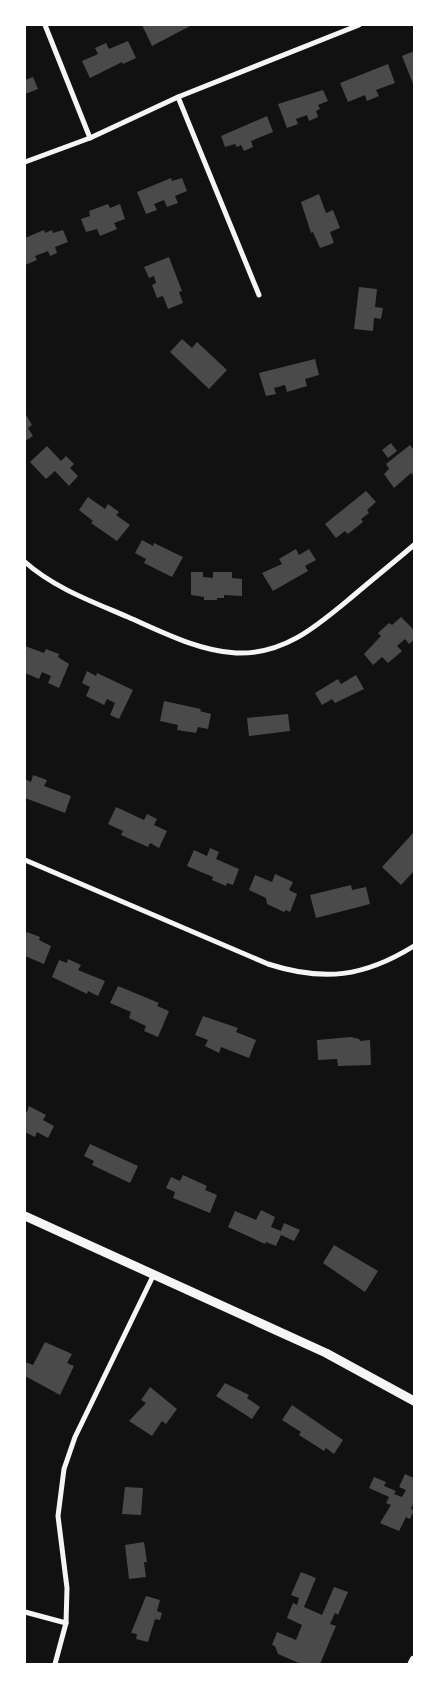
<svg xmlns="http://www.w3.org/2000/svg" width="439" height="1689" font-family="Roboto,sans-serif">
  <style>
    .building { fill: #4a4a4a }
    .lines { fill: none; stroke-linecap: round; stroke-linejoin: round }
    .minor { stroke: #f5f5f5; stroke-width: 5 }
    .tertiary { stroke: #f5f5f5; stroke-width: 9 }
  </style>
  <rect width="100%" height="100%" fill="#111"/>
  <!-- building -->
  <g class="building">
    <polygon points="142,25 192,25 152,46"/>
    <polygon points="128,41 136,58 123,64 122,62 90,78 82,61 98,54 95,48 106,43 109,49"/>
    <polygon points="414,51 414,86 402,56"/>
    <polygon points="388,64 395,83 376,90 379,96 367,101 365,95 348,102 340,83"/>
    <polygon points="33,77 38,89 25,94 25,80"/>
    <polygon points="323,90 328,101 318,105 320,109 316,111 318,117 309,121 307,115 296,119 298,124 287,128 278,104"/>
    <polygon points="267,116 273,132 251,141 253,147 244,151 241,145 237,147 235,144 225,147 221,136"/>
    <polygon points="171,178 172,181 182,178 187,191 175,196 178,203 167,207 164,200 154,204 157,210 146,214 137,192"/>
    <polygon points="319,194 326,213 333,210 340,228 330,232 334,243 320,248 313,232 311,233 301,202"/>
    <polygon points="108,204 110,208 120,204 125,219 114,223 117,229 100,236 97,229 86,232 81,219 90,216 89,211"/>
    <polygon points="44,230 45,233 52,230 53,233 63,230 68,242 55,247 57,253 50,256 48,251 35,256 37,260 25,265 25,238"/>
    <polygon points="169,257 182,291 179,292 183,303 168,309 163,296 157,298 152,285 156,283 154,276 149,278 144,267"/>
    <polygon points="359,287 377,289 375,307 383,308 381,319 374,318 373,331 354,329"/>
    <polygon points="182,339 192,348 197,342 227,370 209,389 170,352"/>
    <polygon points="315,359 319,375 305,379 307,386 287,392 285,385 274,388 276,394 266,396 259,373"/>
    <polygon points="25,413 32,425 28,428 33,436 25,441"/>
    <polygon points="391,443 397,451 388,458 382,450"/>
    <polygon points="410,445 414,450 414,476 411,473 394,488 384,474 389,469 386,464"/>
    <polygon points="47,446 61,461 66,456 74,464 70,468 78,476 69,486 55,471 46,479 30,462"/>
    <polygon points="366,491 376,502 367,510 369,513 361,519 363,522 348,534 345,531 336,538 325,524"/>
    <polygon points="88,497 105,509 108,504 119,512 116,515 130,525 117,541 91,523 93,521 79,510"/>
    <polygon points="142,540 153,546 154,543 183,557 172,577 144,563 146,559 135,553"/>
    <polygon points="296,549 299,555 309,549 316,560 305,566 308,571 273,591 262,573 282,564 279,559"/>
    <polygon points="191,572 203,572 203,577 213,578 213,572 232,572 232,578 242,579 242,596 224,595 224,598 217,598 217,600 204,600 204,597 191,595"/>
    <polygon points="401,617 414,630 414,640 409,644 405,639 397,646 402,651 388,663 382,657 373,665 364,654 381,636 378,633 389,623 392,625"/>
    <polygon points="25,646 44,653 46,649 59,654 58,657 69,664 59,688 48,683 51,676 42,672 39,679 25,673"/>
    <polygon points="87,671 96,676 97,673 133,690 119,719 110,715 115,703 107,699 104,705 86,696 90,687 82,683"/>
    <polygon points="356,675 364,689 335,703 332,699 322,705 315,693 338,679 341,684"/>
    <polygon points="164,701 201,709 200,711 211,714 208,729 198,727 196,733 177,730 178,725 160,721"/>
    <polygon points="288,714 290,731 249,736 247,718"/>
    <polygon points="33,775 47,780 44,786 71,796 65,813 25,798 25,779 31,782"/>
    <polygon points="116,807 144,820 147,814 157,819 154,825 167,831 159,848 150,843 148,847 121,835 123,831 108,824"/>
    <polygon points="414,832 414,871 401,885 382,867"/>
    <polygon points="210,848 219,852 216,859 239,869 233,885 227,883 226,886 212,880 213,877 187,866 194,850 207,856"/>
    <polygon points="275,874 293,882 289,890 297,894 290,912 286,910 284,912 267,904 266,898 249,890 255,875 272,882"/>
    <polygon points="351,885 352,890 366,887 370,904 316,918 310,895"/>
    <polygon points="27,932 40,937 39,940 51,946 44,964 25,956 25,935"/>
    <polygon points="68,959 81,965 78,970 105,981 98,996 88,991 87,994 52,977 59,960 67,963"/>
    <polygon points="118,986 159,1003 157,1006 169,1011 158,1037 144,1031 146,1026 129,1018 131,1012 110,1003"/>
    <polygon points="203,1016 238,1028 236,1032 256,1040 249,1058 221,1047 219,1053 205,1046 208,1040 195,1035"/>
    <polygon points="351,1037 359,1039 360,1041 370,1040 371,1065 338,1066 337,1059 318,1060 317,1040"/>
    <polygon points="29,1106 46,1115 43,1120 54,1126 48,1138 37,1132 35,1137 25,1132 25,1111 27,1112"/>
    <polygon points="90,1144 138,1166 130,1183 92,1165 94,1161 84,1156"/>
    <polygon points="183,1175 207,1186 205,1190 217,1195 210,1213 173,1198 175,1192 166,1188 171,1177 180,1181"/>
    <polygon points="261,1210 275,1217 271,1227 281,1231 284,1223 300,1230 294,1241 281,1235 276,1246 266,1242 265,1244 228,1227 235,1211 256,1220"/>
    <polygon points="334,1245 378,1271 365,1292 323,1263"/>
    <polygon points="45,1342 72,1354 67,1363 74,1366 60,1395 25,1376 25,1362 33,1365"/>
    <polygon points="225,1383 249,1395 247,1398 260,1407 252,1419 216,1396"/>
    <polygon points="150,1387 177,1409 166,1424 162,1421 152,1436 129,1421 146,1403 141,1400"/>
    <polygon points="292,1405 343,1440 334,1454 326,1448 324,1451 299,1435 301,1432 282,1420"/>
    <polygon points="405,1474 414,1478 414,1501 411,1509 414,1510 410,1519 406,1517 399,1531 380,1523 391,1505 386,1503 389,1497 369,1488 374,1477 386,1482 384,1486 396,1491 394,1494 402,1497 406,1490 399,1487"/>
    <polygon points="125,1487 143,1488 141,1515 122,1514"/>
    <polygon points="144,1542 147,1562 144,1562 146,1577 129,1579 125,1545"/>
    <polygon points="301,1572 316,1578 304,1607 322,1615 334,1587 348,1592 338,1615 335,1613 330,1624 336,1626 320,1664 301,1664 278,1654 275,1646 272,1645 277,1632 296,1640 302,1625 287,1618 293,1603 297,1605 299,1598 291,1595"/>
    <polygon points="146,1596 160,1600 157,1611 162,1613 160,1620 155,1619 148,1642 136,1639 137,1634 131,1633"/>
  </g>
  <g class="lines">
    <!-- minor -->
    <g class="minor">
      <polyline points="45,25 90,138"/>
      <polyline points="178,97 259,295"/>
      <polyline points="25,162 90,138 178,97 359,25"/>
      <path d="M25,562c29,26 68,40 103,55 34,15 71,34 108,36 49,2 82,-28 117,-57 20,-17 41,-34 61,-51"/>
      <path d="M25,860l243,104c56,18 96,13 146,-18"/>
      <polyline points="25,1612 66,1623"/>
      <polyline points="55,1664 66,1623 67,1588 58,1516 64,1469 75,1437 154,1274"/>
    </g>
    <!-- tertiary -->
    <g class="tertiary">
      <polyline points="25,1216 326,1353 414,1401"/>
      <polyline points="412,1664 414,1660"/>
    </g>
  </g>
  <!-- border -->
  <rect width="439" height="1689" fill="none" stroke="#ffffff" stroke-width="52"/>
</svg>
